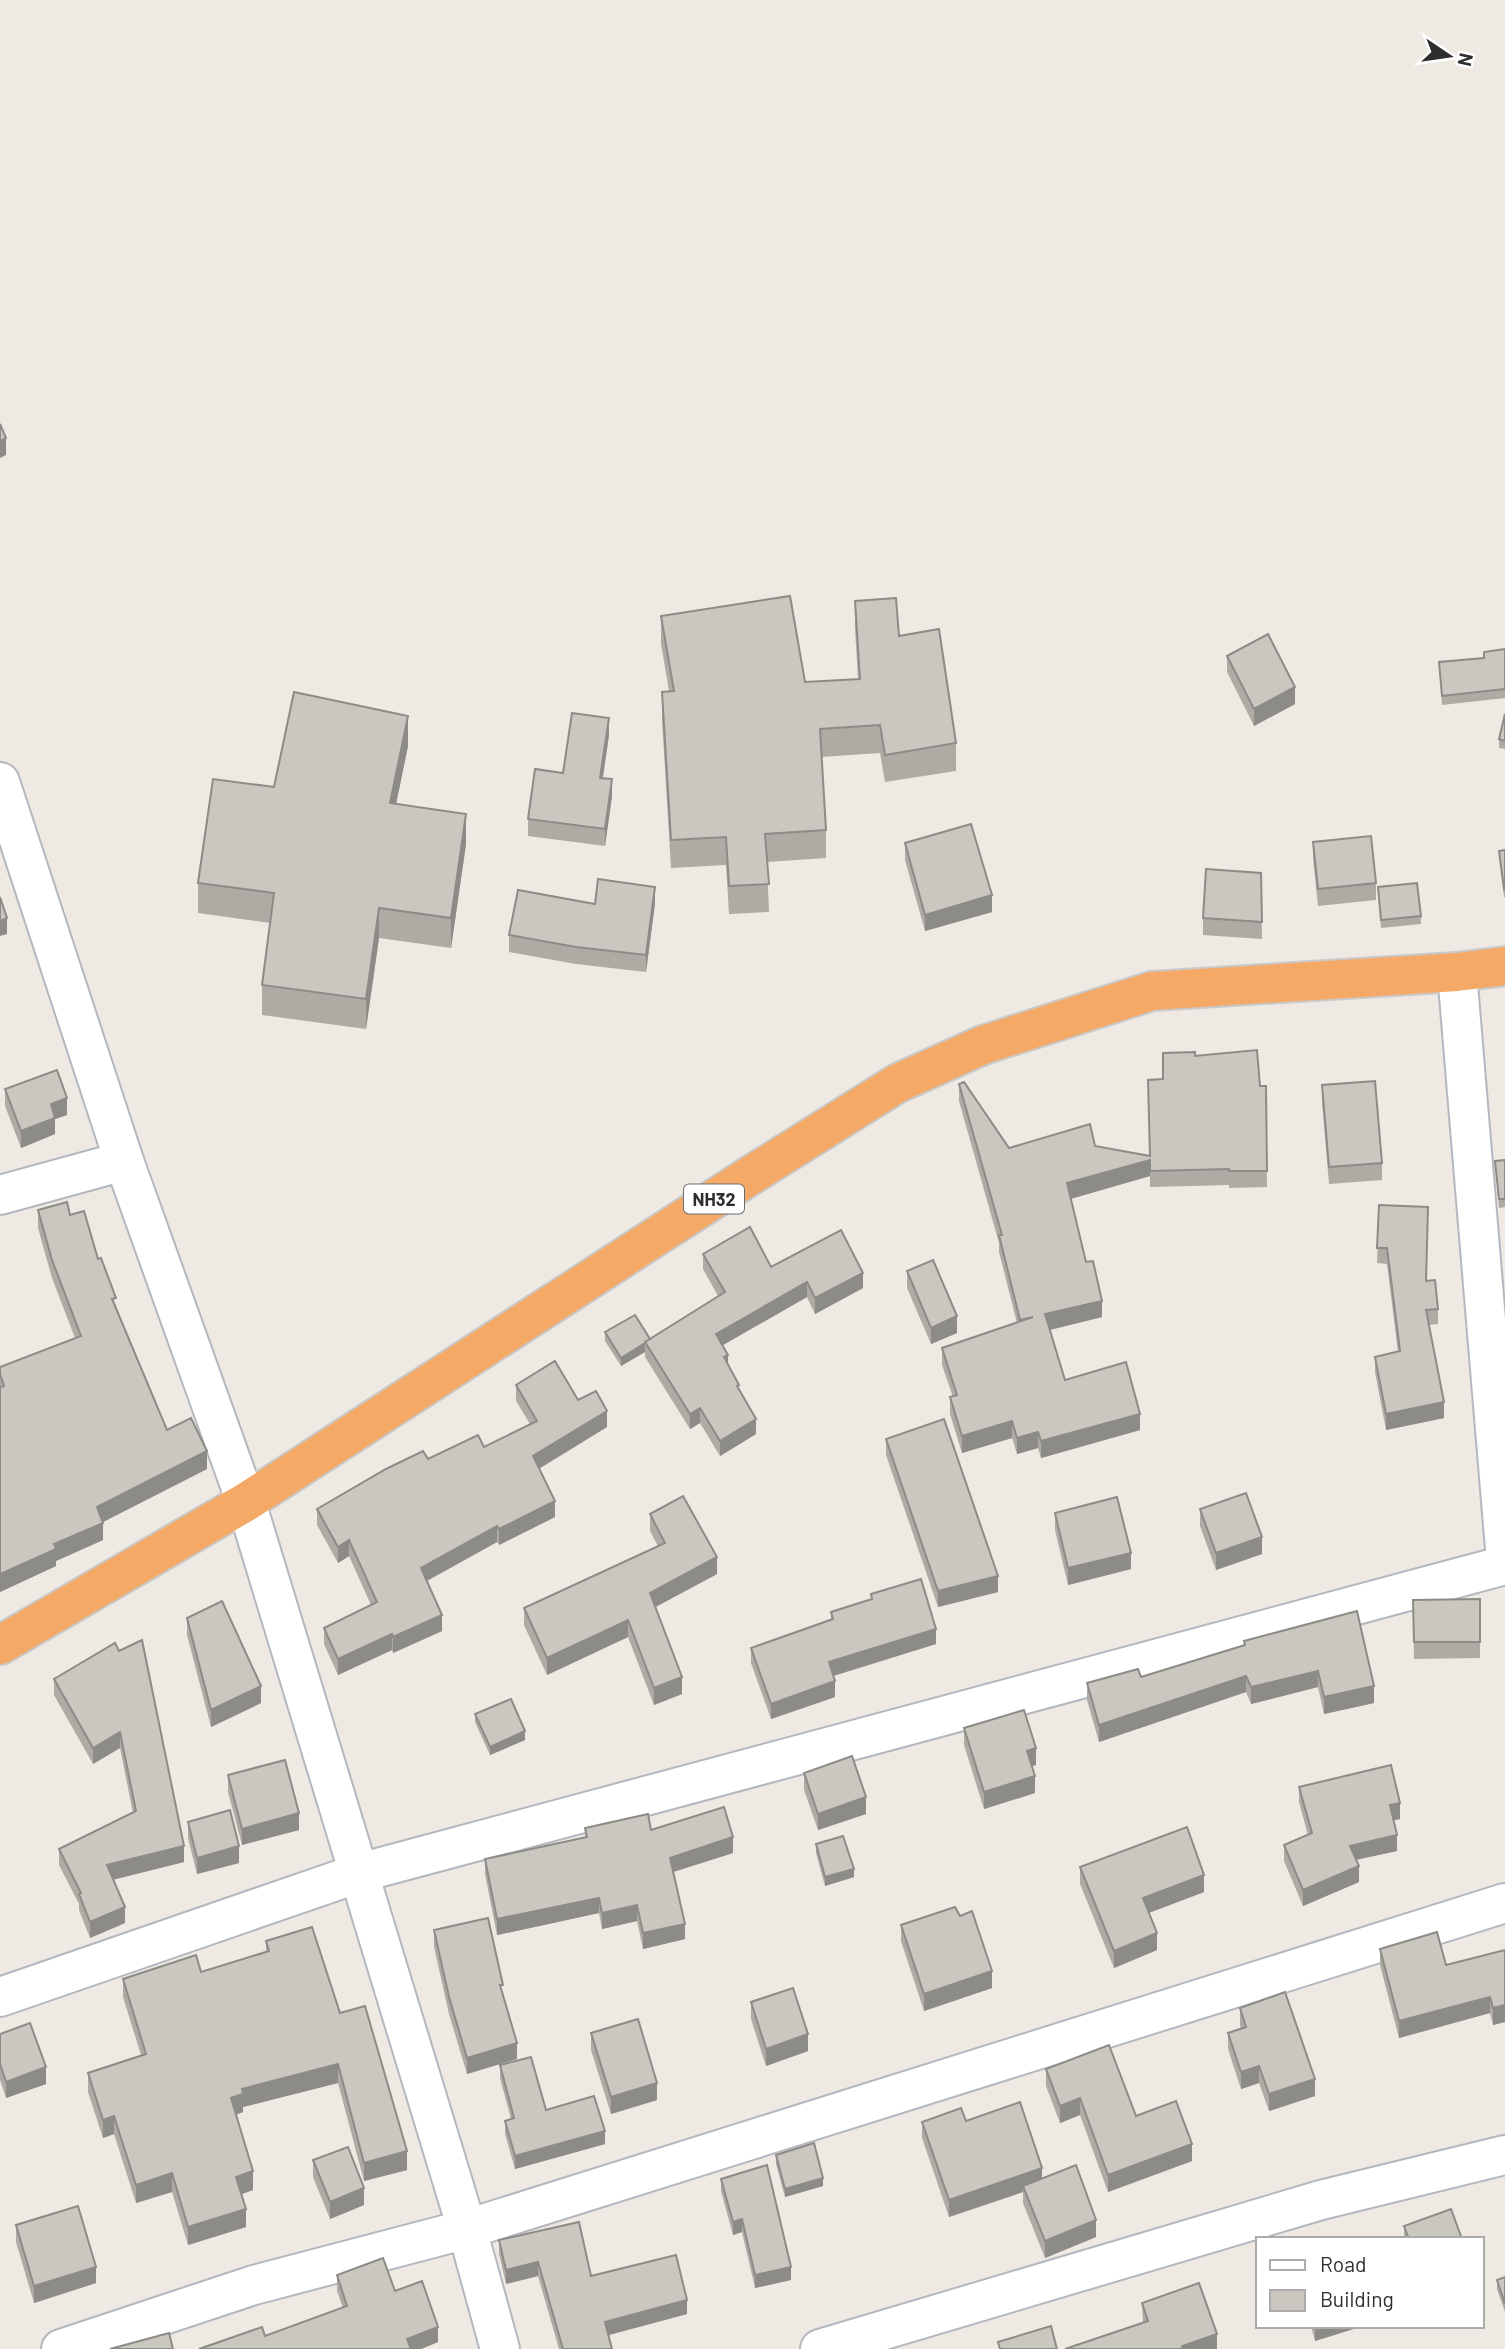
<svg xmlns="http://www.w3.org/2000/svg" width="1505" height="2349" font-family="Barlow,sans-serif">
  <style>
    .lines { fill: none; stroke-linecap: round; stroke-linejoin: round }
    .minor-casing { stroke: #b5b7c0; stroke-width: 42 }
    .highway-casing { stroke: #c9c9c9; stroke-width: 42 }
    .minor { stroke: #fff; stroke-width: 38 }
    .highway { stroke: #f4aa66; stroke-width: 38 }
    .wall { fill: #aeaba5 }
    .shaded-wall { fill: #8d8b86 }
    .building { fill: #cac7c0; stroke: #8d8b86; stroke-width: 2 }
    .labels { text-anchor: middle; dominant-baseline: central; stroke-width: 5; stroke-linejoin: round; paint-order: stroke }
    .shield { fill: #fff; stroke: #6d6d6d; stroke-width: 2 }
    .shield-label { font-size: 18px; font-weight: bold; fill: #2e2e2e }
  </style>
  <rect width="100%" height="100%" fill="#eee9e2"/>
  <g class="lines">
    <defs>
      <g id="minor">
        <polyline points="0,782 124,1161 246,1502 467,2229 500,2349"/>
        <polyline points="1457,972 1505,1549"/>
        <polyline points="0,1195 124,1161"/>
        <polyline points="0,1997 359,1873 1505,1565"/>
        <polyline points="61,2349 254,2285 467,2229 1505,1903"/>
        <polyline points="820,2349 1321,2200 1505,2155"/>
      </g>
      <polyline id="highway" points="0,1645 246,1502 748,1177 898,1083 983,1045 1152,991 1457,972 1505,966"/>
    </defs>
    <!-- minor casing -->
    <use href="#minor" class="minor-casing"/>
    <!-- highway casing -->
    <use href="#highway" class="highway-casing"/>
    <!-- minor -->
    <use href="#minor" class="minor"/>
    <!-- highway -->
    <use href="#highway" class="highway"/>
  </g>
  <!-- wall -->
  <g class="wall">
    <polygon points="855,601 899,636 956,743 956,771 885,782 880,753 821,757 826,830 826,858 767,862 769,912 729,914 726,865 671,868 662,720 662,692 669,691 661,644 661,616 805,682 858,679 855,629"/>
    <polygon points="1505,649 1505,698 1442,705 1439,662 1484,658 1484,652"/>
    <polygon points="1227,656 1295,704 1254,726 1227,672"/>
    <polygon points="1505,714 1505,749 1499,748 1499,739"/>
    <polygon points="609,735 603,778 612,796 605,846 528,836 528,819 563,773"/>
    <polygon points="408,746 396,804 466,844 451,948 379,938 366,1029 262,1015 262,985 270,923 198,913 198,883 274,787"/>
    <polygon points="1313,842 1376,883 1376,900 1318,906 1313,858"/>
    <polygon points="905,843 992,912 925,931 905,860"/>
    <polygon points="1505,850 1505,897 1504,897 1499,851"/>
    <polygon points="1261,873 1262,939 1203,935 1203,918"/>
    <polygon points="1378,887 1421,916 1421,924 1381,928"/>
    <polygon points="655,903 646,972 576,964 509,952 509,935 595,904"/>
    <polygon points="1195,1056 1260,1086 1266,1086 1267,1187 1229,1188 1229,1185 1150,1187 1150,1176 1070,1199 1086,1262 1102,1317 1050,1330 1065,1380 1140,1430 1041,1458 1038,1448 1017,1454 1012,1438 962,1453 950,1414 950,1397 953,1397 942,1365 942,1348 1017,1323 999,1252 999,1243 959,1101 959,1084 1009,1148 1095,1146 1149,1156 1163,1079"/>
    <polygon points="1322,1085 1382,1163 1382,1180 1329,1184 1322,1102"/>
    <polygon points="5,1089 67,1115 55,1119 55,1134 21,1148 5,1106"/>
    <polygon points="1505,1160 1505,1207 1499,1208 1495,1161"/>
    <polygon points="1379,1205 1426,1281 1438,1309 1438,1324 1429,1325 1444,1418 1386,1430 1375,1372 1375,1357 1398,1352 1387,1264 1377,1263"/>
    <polygon points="38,1210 70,1215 98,1259 116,1306 167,1430 207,1469 103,1522 103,1540 56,1561 56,1566 0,1592 0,1367 75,1338 52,1278 38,1228"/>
    <polygon points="703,1254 771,1267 863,1288 815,1314 807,1297 723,1345 728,1365 756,1434 720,1456 700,1423 690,1429 645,1357 645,1352 621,1366 605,1341 605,1332 650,1339 718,1296 703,1269"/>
    <polygon points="907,1271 957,1333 931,1344 907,1288"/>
    <polygon points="516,1385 578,1400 607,1427 539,1469 555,1517 499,1545 497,1542 427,1581 442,1631 393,1653 392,1650 338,1675 324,1644 324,1628 371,1605 349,1556 338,1563 317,1525 317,1509 428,1459 484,1447 530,1424 516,1401"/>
    <polygon points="886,1439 998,1592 938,1607 886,1455"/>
    <polygon points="1200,1509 1262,1554 1216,1570 1200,1526"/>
    <polygon points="1055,1513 1131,1569 1068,1585 1055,1530"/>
    <polygon points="650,1514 717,1574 655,1607 682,1694 654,1705 628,1637 547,1675 524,1625 524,1608 658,1546 650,1531"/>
    <polygon points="871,1594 936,1644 834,1676 835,1697 771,1719 751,1663 751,1648 831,1620 831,1612 871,1599"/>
    <polygon points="1480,1599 1480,1658 1414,1659 1413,1600"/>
    <polygon points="1357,1611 1374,1703 1324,1714 1318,1687 1251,1704 1246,1692 1099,1742 1087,1700 1087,1683 1141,1677 1244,1645 1244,1641"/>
    <polygon points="187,1618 261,1703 211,1727 187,1635"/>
    <polygon points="115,1643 184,1862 113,1880 125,1923 90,1938 79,1910 79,1904 59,1865 59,1849 133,1813 120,1748 93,1764 54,1695 54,1679"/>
    <polygon points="475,1714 525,1740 490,1755 475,1722"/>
    <polygon points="964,1728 1036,1765 1032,1766 1035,1793 984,1809 964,1745"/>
    <polygon points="804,1773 866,1814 818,1830 804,1790"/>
    <polygon points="228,1775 299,1830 242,1845 228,1792"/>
    <polygon points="1299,1787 1400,1819 1394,1820 1397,1851 1356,1860 1359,1882 1303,1906 1284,1861 1284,1845 1308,1835 1299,1802"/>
    <polygon points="188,1822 239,1863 197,1874 188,1838"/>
    <polygon points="585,1828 651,1830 733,1853 673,1872 685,1939 643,1949 637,1921 602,1929 599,1913 497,1935 485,1874 485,1859 585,1838"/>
    <polygon points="816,1844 854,1877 825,1886 816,1853"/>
    <polygon points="1080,1867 1204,1892 1149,1913 1157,1950 1114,1968 1080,1884"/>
    <polygon points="901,1925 992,1988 924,2011 901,1941"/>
    <polygon points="434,1930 503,1994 517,2059 467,2074 449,2014 434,1947"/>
    <polygon points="266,1941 340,2013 407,2170 364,2181 338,2083 243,2107 243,2112 236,2115 253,2190 242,2194 246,2227 188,2245 172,2192 136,2203 114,2134 103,2138 88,2092 88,2073 141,2055 123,1997 123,1979 201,1972 266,1952"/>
    <polygon points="1380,1949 1446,1965 1505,1950 1505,2022 1493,2025 1490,2013 1399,2038 1380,1965"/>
    <polygon points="751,2002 808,2051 766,2066 751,2019"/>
    <polygon points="1240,2008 1315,2096 1269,2111 1259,2083 1241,2089 1228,2049 1228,2033 1241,2028 1240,2025"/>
    <polygon points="591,2033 657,2100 611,2114 591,2050"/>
    <polygon points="0,2034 46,2084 6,2098 0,2080"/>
    <polygon points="500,2065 546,2110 605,2144 515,2169 505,2134 505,2121 511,2119 500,2078"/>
    <polygon points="1046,2069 1136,2116 1192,2161 1108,2192 1080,2115 1060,2123 1046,2086"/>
    <polygon points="966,2121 1042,2179 1096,2237 1045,2258 1023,2203 1023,2192 949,2217 922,2138 922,2122"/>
    <polygon points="776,2155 823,2186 785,2197 776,2164"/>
    <polygon points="313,2160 364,2205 330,2219 313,2177"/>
    <polygon points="721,2179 791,2280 755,2288 742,2232 733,2235 721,2191"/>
    <polygon points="16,2225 96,2283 34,2303 16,2242"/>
    <polygon points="1404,2226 1462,2239 1404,2239"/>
    <polygon points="499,2240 591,2276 687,2314 609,2335 612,2349 559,2349 538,2276 506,2284 499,2254"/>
    <polygon points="337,2275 395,2291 438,2342 421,2349 199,2349 265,2336 343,2308 337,2291"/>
    <polygon points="1505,2277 1505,2312 1497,2289 1497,2280"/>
    <polygon points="1142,2303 1217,2349 1143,2322"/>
    <polygon points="1311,2326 1363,2326 1315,2341"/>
  </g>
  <!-- shaded-wall -->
  <g class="shaded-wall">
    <polygon points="6,438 6,455 0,458 0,441"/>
    <polygon points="1295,687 1295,704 1254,726 1254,709"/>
    <polygon points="408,716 408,746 390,833 390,803"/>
    <polygon points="609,718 609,735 600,795 600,778"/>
    <polygon points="612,779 612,796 605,846 605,829"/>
    <polygon points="466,814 466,844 451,948 451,918"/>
    <polygon points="655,887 655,903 646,972 646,955"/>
    <polygon points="992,895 992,912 925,931 925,915"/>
    <polygon points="379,908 379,938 366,1029 366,999"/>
    <polygon points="7,918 7,934 0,936 0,921"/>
    <polygon points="67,1098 67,1115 55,1119 55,1134 21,1148 21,1131 51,1104"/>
    <polygon points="1150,1160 1150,1176 1067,1200 1067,1183"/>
    <polygon points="863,1273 863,1288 815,1314 815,1298"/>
    <polygon points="807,1282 807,1297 716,1349 716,1334"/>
    <polygon points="1102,1301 1102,1317 1045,1331 1045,1314"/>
    <polygon points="957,1316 957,1333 931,1344 931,1328"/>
    <polygon points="645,1343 645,1352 621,1366 621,1358"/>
    <polygon points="728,1355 728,1370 724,1357"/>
    <polygon points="1444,1402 1444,1418 1386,1430 1386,1414"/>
    <polygon points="700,1408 700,1423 690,1429 690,1414"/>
    <polygon points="607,1411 607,1427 533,1472 533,1456"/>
    <polygon points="1140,1414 1140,1430 1041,1458 1041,1441"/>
    <polygon points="756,1419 756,1434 720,1456 720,1441"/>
    <polygon points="1012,1421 1012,1438 962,1453 962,1436"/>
    <polygon points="1038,1432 1038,1448 1017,1454 1017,1438"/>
    <polygon points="207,1451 207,1469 97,1525 97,1507"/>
    <polygon points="555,1501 555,1517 499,1545 499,1529"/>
    <polygon points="103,1523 103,1540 56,1561 56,1566 0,1592 0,1574 54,1544"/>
    <polygon points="497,1526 497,1542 421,1584 421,1568"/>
    <polygon points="1262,1537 1262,1554 1216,1570 1216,1553"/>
    <polygon points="349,1540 349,1556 338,1563 338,1547"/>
    <polygon points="1131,1553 1131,1569 1068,1585 1068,1568"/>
    <polygon points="717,1557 717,1574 650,1610 650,1593"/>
    <polygon points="998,1576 998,1592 938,1607 938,1591"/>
    <polygon points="442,1615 442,1631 393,1653 393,1637"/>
    <polygon points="628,1620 628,1637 547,1675 547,1658"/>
    <polygon points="936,1629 936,1644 829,1677 829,1662"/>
    <polygon points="392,1634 392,1650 338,1675 338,1659"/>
    <polygon points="1318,1671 1318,1687 1251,1704 1251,1687"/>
    <polygon points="1246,1676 1246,1692 1099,1742 1099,1725"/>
    <polygon points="682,1677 682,1694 654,1705 654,1688"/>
    <polygon points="835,1681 835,1697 771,1719 771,1704"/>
    <polygon points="261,1686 261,1703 211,1727 211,1710"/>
    <polygon points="1374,1686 1374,1703 1324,1714 1324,1697"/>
    <polygon points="525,1731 525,1740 490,1755 490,1747"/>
    <polygon points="120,1732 120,1748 93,1764 93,1748"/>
    <polygon points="1036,1748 1036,1765 1027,1768 1027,1751"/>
    <polygon points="1035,1776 1035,1793 984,1809 984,1792"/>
    <polygon points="866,1797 866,1814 818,1830 818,1814"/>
    <polygon points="1400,1803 1400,1819 1390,1821 1390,1805"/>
    <polygon points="299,1813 299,1830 242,1845 242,1829"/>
    <polygon points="1397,1835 1397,1851 1350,1861 1350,1846"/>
    <polygon points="733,1837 733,1853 670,1873 670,1858"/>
    <polygon points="184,1846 184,1862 107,1881 107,1865"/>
    <polygon points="239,1846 239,1863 197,1874 197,1858"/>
    <polygon points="1359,1866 1359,1882 1303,1906 1303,1890"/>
    <polygon points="854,1869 854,1877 825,1886 825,1877"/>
    <polygon points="1204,1875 1204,1892 1143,1915 1143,1898"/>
    <polygon points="599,1898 599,1913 497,1935 497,1919"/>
    <polygon points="637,1905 637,1921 602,1929 602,1913"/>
    <polygon points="125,1907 125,1923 90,1938 90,1922"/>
    <polygon points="685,1924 685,1939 643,1949 643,1933"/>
    <polygon points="1157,1933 1157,1950 1114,1968 1114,1951"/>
    <polygon points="992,1971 992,1988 924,2011 924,1994"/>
    <polygon points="1490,1997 1490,2013 1399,2038 1399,2021"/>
    <polygon points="1505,2005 1505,2022 1493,2025 1493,2008"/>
    <polygon points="808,2034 808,2051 766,2066 766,2049"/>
    <polygon points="517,2043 517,2059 467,2074 467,2058"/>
    <polygon points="338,2064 338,2083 243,2107 243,2112 231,2116 231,2098 242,2089"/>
    <polygon points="1259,2066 1259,2083 1241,2089 1241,2072"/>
    <polygon points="46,2067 46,2084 6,2098 6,2082"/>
    <polygon points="1315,2079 1315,2096 1269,2111 1269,2094"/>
    <polygon points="657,2083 657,2100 611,2114 611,2097"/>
    <polygon points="1080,2098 1080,2115 1060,2123 1060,2106"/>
    <polygon points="114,2116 114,2134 103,2138 103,2120"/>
    <polygon points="605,2131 605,2144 515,2169 515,2156"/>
    <polygon points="1192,2144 1192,2161 1108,2192 1108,2175"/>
    <polygon points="407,2151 407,2170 364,2181 364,2163"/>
    <polygon points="1042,2168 1042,2185 1023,2186 1023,2192 949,2217 949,2200"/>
    <polygon points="253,2171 253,2190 236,2196 236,2177"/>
    <polygon points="172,2173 172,2192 136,2203 136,2185"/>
    <polygon points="823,2178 823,2186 785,2197 785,2189"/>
    <polygon points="364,2188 364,2205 330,2219 330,2202"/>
    <polygon points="246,2209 246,2227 188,2245 188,2227"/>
    <polygon points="742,2219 742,2232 733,2235 733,2222"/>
    <polygon points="1096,2220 1096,2237 1045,2258 1045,2241"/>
    <polygon points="538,2262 538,2276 506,2284 506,2270"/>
    <polygon points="96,2267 96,2283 34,2303 34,2286"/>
    <polygon points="791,2267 791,2280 755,2288 755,2275"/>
    <polygon points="687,2300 687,2314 605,2336 605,2322"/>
    <polygon points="1315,2326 1363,2326 1315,2341"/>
    <polygon points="438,2327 438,2342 421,2349 407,2349 407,2339"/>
    <polygon points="1217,2334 1217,2349 1182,2349 1182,2346"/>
  </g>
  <!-- building -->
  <g class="building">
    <polygon points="0,424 6,438 0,441"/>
    <polygon points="790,596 805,682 860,679 855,601 896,598 899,636 939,629 956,743 885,755 880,725 820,729 826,830 765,834 769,884 729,886 726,837 671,840 662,692 674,691 661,616"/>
    <polygon points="1268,634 1295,687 1254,709 1227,656"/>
    <polygon points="1505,649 1505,689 1442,696 1439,662 1484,658 1484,652"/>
    <polygon points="294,692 408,716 390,803 466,814 451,918 379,908 366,999 262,985 274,893 198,883 213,779 274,787"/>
    <polygon points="572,713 609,718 600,778 612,779 605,829 528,819 535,769 563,773"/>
    <polygon points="1505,714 1505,741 1499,739"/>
    <polygon points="971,824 992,895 925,915 905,843"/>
    <polygon points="1371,836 1376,883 1318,889 1313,842"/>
    <polygon points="1505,850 1505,888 1504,889 1499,851"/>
    <polygon points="1206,869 1261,873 1262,922 1203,918"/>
    <polygon points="598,879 655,887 646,955 576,947 509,935 518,890 595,904"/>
    <polygon points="1417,883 1421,916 1381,920 1378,887"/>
    <polygon points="0,897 7,918 0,921"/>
    <polygon points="1257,1050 1260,1086 1266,1086 1267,1171 1229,1171 1229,1169 1150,1171 1150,1160 1067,1183 1086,1262 1093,1261 1102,1301 1045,1314 1065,1380 1126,1362 1140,1414 1041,1441 1038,1432 1017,1438 1012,1421 962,1436 950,1397 957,1395 942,1348 1033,1317 1020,1320 999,1235 1002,1235 959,1084 964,1082 1009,1148 1090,1124 1095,1146 1150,1156 1148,1080 1163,1079 1163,1053 1195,1052 1195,1056"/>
    <polygon points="57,1070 67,1098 51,1104 55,1118 21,1131 5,1089"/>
    <polygon points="1375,1081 1382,1163 1329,1167 1322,1085"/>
    <polygon points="1505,1160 1505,1199 1499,1199 1495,1161"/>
    <polygon points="67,1202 70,1215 84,1211 98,1259 101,1258 116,1298 112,1299 167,1430 191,1418 207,1451 97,1507 103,1523 54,1544 56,1549 0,1574 0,1387 4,1386 0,1374 0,1367 81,1336 52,1260 38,1210"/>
    <polygon points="1379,1205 1428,1207 1426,1281 1435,1280 1438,1309 1426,1310 1444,1402 1386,1414 1375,1357 1400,1351 1387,1248 1377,1248"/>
    <polygon points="750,1227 771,1267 841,1230 863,1273 815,1298 807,1282 716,1334 728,1355 724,1357 739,1385 737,1386 756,1419 720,1441 700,1408 690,1414 645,1342 725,1292 703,1254"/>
    <polygon points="933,1260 957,1316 931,1328 907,1271"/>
    <polygon points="635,1315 650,1339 645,1342 645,1343 621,1358 605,1332"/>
    <polygon points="555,1361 578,1400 596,1391 607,1411 533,1456 555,1501 499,1529 497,1526 421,1568 442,1615 393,1637 392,1634 338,1659 324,1628 377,1602 349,1540 338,1547 317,1509 386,1469 423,1451 428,1459 478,1435 484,1447 537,1421 516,1385"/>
    <polygon points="944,1419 998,1576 938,1591 886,1439"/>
    <polygon points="1246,1493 1262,1537 1216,1553 1200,1509"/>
    <polygon points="683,1496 717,1557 650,1593 682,1677 654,1688 628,1620 547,1658 524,1608 665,1543 650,1514"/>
    <polygon points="1117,1497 1131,1553 1068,1568 1055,1513"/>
    <polygon points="921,1579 936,1629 829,1662 835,1681 771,1704 751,1648 833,1619 831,1612 872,1599 871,1594"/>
    <polygon points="1480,1599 1480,1642 1414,1642 1413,1600"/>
    <polygon points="222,1601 261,1686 211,1710 187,1618"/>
    <polygon points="1357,1611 1374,1686 1324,1697 1318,1671 1251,1687 1246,1676 1099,1725 1087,1683 1138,1669 1141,1677 1245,1645 1244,1641"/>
    <polygon points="142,1640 184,1846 107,1865 125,1907 90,1922 79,1894 81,1893 59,1849 136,1811 120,1732 93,1748 54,1679 115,1643 119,1651"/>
    <polygon points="511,1699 525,1731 490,1747 475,1714"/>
    <polygon points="1024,1710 1036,1748 1027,1751 1035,1776 984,1792 964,1728"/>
    <polygon points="852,1756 866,1797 818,1814 804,1773"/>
    <polygon points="285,1760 299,1813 242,1829 228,1775"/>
    <polygon points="1391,1765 1400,1803 1390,1805 1397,1835 1350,1846 1359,1866 1303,1890 1284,1845 1312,1833 1299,1787"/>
    <polygon points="724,1807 733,1837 670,1858 685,1924 643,1933 637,1905 602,1913 599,1898 497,1919 485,1859 587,1837 585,1828 648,1814 651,1830"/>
    <polygon points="230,1810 239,1846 197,1858 188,1822"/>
    <polygon points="1187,1827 1204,1875 1143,1898 1157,1933 1114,1951 1080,1867"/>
    <polygon points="843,1836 854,1869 825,1877 816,1844"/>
    <polygon points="955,1907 960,1916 972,1911 992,1971 924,1994 901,1925"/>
    <polygon points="488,1918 503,1985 500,1985 517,2043 467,2058 449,1997 434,1930"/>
    <polygon points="312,1927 340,2013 365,2006 407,2151 364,2163 338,2064 242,2089 243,2094 231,2098 253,2171 236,2177 246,2209 188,2227 172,2173 136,2185 114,2116 103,2120 88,2073 146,2054 123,1979 196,1955 201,1972 269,1951 266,1941"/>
    <polygon points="1437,1932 1446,1965 1505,1950 1505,2005 1493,2008 1490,1997 1399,2021 1380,1949"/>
    <polygon points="793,1988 808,2034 766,2049 751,2002"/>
    <polygon points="1285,1992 1315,2079 1269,2094 1259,2066 1241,2072 1228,2033 1246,2027 1240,2008"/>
    <polygon points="638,2019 657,2083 611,2097 591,2033"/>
    <polygon points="30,2023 46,2067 6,2082 0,2064 0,2034"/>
    <polygon points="1109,2045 1136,2116 1176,2101 1192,2144 1108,2175 1080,2098 1060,2106 1046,2069"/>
    <polygon points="531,2057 546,2110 594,2096 605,2131 515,2156 505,2121 514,2118 500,2065"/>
    <polygon points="1020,2102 1042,2168 949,2200 922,2122 961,2108 966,2121"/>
    <polygon points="814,2143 823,2178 785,2189 776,2155"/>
    <polygon points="348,2147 364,2188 330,2202 313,2160"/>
    <polygon points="767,2165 791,2267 755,2275 742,2219 733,2222 721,2179"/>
    <polygon points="1076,2165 1096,2220 1045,2241 1023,2186"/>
    <polygon points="78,2206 96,2267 34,2286 16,2225"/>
    <polygon points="1451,2209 1462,2239 1409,2239 1404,2226"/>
    <polygon points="579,2222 591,2276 676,2255 687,2300 605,2322 612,2349 563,2349 538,2262 506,2270 499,2240"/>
    <polygon points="383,2258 395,2291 422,2281 438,2327 407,2339 411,2349 199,2349 262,2327 265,2336 347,2306 337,2275"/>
    <polygon points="1505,2277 1505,2304 1497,2280"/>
    <polygon points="1199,2283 1217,2334 1182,2346 1183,2349 1065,2349 1148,2321 1142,2303"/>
    <polygon points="1051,2326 1057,2349 1000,2349 998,2342"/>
    <polygon points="169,2333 173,2349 110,2349"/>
  </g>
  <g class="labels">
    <!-- shield labels -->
    <rect class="shield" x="684" y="1184.5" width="60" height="29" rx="5"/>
    <g class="shield-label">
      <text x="714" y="1199">NH32</text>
    </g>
  </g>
  <!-- legend -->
  <rect x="1256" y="2237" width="228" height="91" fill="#ffffff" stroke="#ababab" stroke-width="2"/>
  <rect x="1270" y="2260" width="35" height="10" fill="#ffffff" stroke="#ababab" stroke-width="2"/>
  <text x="1320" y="2272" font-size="21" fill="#2e2e2e">Road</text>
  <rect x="1270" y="2290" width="35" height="21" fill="#cac7c0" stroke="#ababab" stroke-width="2"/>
  <text x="1320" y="2307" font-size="21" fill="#2e2e2e">Building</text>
  <!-- north arrow -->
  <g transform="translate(1449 56) rotate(103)" stroke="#ffffff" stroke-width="5" paint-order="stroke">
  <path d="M0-5L12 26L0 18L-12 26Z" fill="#2e2e2e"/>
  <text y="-10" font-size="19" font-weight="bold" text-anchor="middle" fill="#2e2e2e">N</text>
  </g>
</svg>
